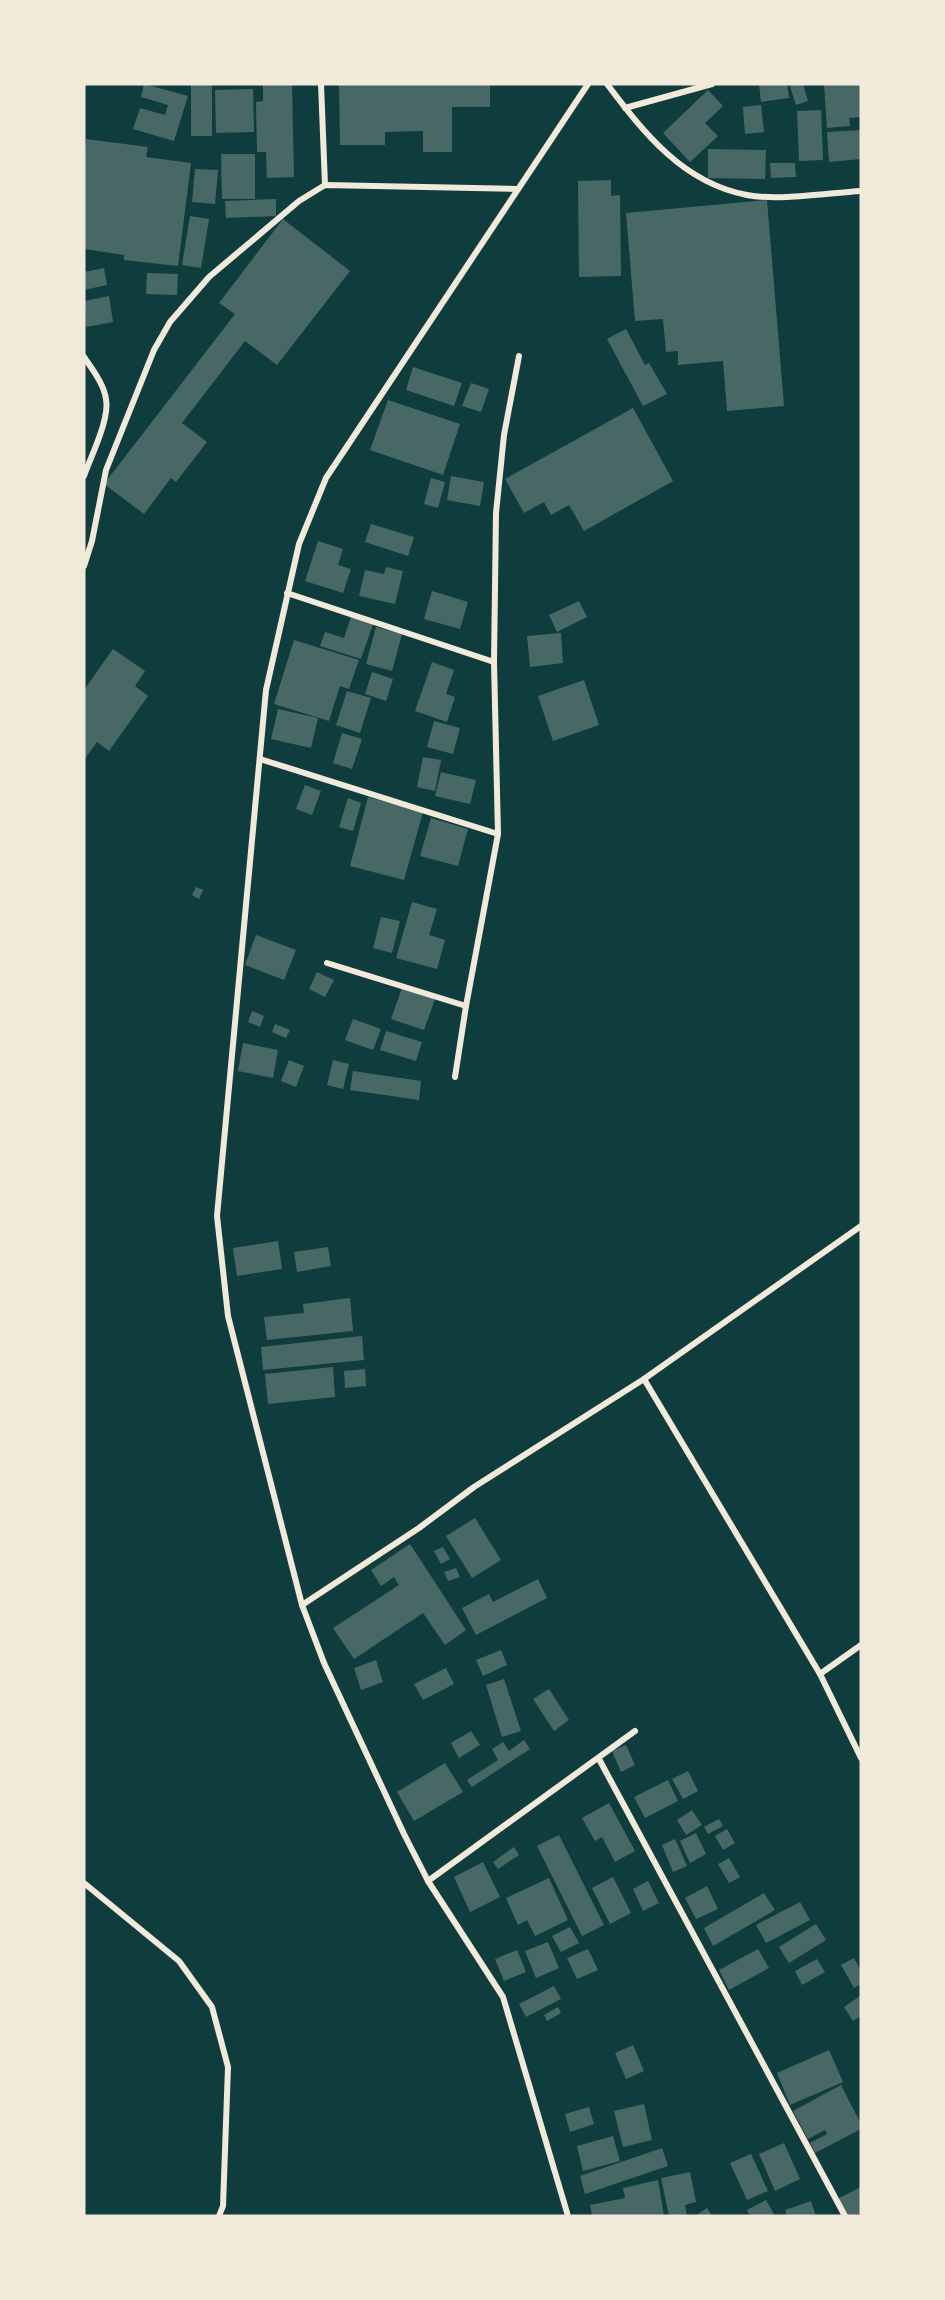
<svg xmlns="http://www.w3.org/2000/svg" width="945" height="2300" font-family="Inter,sans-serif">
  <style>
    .building { fill: #486865 }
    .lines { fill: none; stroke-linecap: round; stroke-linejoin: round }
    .minor { stroke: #f1e9da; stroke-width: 6 }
  </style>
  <rect width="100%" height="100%" fill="#0f3d3e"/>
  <!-- building -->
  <g class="building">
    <polygon points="144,84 188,96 174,141 133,129 140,108 165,115 168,105 141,97"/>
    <rect x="191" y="84" width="21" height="52"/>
    <polygon points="263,84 292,84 294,177 267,178 266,152 257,152 256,102 263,101"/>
    <polygon points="339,84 490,84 490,107 452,107 452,152 423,152 423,131 385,132 385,145 340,145"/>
    <polygon points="759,84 787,84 789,98 761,102"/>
    <polygon points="797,84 803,84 808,101 796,105 790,86"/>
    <polygon points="824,84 861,84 861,117 849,118 850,126 827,128"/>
    <polygon points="253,89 254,132 216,133 215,90"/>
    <polygon points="708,90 723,106 705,123 718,136 690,162 663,133"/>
    <polygon points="761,105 764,132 745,134 743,107"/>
    <polygon points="821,110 823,160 799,161 797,111"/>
    <polygon points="861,130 861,159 829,162 827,132"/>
    <polygon points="86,139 148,147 146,157 191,163 178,266 124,260 124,255 84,249 84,155"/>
    <polygon points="708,149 766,150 765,179 708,178"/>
    <polygon points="221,154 255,154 255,199 222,199"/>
    <polygon points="770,163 795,163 796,177 771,178"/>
    <polygon points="195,169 218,170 215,204 192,202"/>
    <polygon points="611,180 611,196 620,195 621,276 579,277 578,181"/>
    <polygon points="276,199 276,216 226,218 225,201"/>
    <polygon points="767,200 784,406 727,411 723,361 678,365 678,351 666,352 663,319 635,321 626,213"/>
    <polygon points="190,216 209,219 201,268 182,265"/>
    <polygon points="283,219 350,271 277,365 245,341 182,423 207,442 176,482 171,478 144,514 104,484 235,314 219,303"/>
    <polygon points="104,268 107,285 84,290 84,272"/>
    <polygon points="147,273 178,274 177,295 146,294"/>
    <polygon points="109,296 113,322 86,327 84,301"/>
    <polygon points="626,329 645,365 649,363 667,394 643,406 607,339"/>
    <polygon points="413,367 462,383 454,406 406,390"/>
    <polygon points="471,383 489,389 481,412 462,406"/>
    <polygon points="388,400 460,424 443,475 370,450"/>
    <polygon points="633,408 673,481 584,531 569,505 551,515 544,502 524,513 505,479"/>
    <polygon points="451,476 484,482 480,506 447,500"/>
    <polygon points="431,478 445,482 438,508 424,504"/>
    <polygon points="371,524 414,537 408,556 365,542"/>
    <polygon points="318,541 343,549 338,565 351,569 343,593 305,581"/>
    <polygon points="386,567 403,571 395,604 359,596 365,570 384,574"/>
    <polygon points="432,591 468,602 460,629 424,619"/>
    <polygon points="579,601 587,617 557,632 549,615"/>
    <polygon points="351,617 373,624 361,659 320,646 325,632 344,638"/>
    <polygon points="376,627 402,634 392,671 366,664"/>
    <polygon points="561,633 563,663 530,667 527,636"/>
    <polygon points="294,640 359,660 349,689 340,686 329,721 274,704"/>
    <polygon points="113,649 145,671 135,686 148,696 109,751 97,742 84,760 84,690"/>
    <polygon points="432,662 454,670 446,694 455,697 447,722 415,711"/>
    <polygon points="372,672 393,679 386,701 365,694"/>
    <polygon points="584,680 599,725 553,741 538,696"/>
    <polygon points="347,691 371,698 360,733 336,725"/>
    <polygon points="278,709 318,718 311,748 271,739"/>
    <polygon points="434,721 460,728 453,754 427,747"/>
    <polygon points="342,733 362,739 352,769 333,763"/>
    <polygon points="423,757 441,760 435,791 417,787"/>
    <polygon points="441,772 476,780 470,804 435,796"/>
    <polygon points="305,785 321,791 312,815 296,809"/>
    <polygon points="368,797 423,812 404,880 350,866"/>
    <polygon points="348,798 361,803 353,831 339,827"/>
    <polygon points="431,818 468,829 458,866 420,856"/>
    <polygon points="196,887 203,890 199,899 192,895"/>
    <polygon points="412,902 437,909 429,935 445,940 437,969 396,958"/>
    <polygon points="381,917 400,921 392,953 373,948"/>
    <polygon points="256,935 296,950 284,980 245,965"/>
    <polygon points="317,972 334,980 325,997 309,989"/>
    <polygon points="402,988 435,999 424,1030 391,1019"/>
    <polygon points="252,1011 264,1016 260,1027 248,1022"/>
    <polygon points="353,1019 381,1029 373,1050 345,1040"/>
    <polygon points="275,1024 290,1030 286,1038 272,1032"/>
    <polygon points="386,1031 422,1042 416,1061 380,1050"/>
    <polygon points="243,1043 278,1050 273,1078 238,1071"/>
    <polygon points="289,1060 304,1066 296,1087 281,1081"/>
    <polygon points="333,1060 349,1064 343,1089 327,1085"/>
    <polygon points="353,1071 421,1081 419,1100 350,1090"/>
    <polygon points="278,1241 282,1269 237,1276 233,1248"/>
    <polygon points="328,1247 331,1266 297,1272 294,1252"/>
    <polygon points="350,1298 353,1331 267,1340 264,1317 304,1313 303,1304"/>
    <polygon points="362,1336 364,1360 263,1370 261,1347"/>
    <polygon points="333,1367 335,1397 268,1404 265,1374"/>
    <polygon points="365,1369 366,1386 345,1388 344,1371"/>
    <polygon points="475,1518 501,1560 472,1578 446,1536"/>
    <polygon points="410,1544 466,1630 445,1645 423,1613 354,1659 333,1628 399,1585 394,1577 381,1586 371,1570"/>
    <polygon points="443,1547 450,1559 441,1564 434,1551"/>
    <polygon points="456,1568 460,1577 448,1581 444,1572"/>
    <polygon points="538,1579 547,1598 476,1635 462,1608 489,1594 493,1602"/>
    <polygon points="501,1650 507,1665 483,1676 476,1660"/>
    <polygon points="376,1660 383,1682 361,1690 354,1668"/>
    <polygon points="446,1668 454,1684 423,1700 414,1684"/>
    <polygon points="504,1679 521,1731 502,1737 486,1685"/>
    <polygon points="549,1689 569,1720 554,1731 533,1699"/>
    <polygon points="471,1731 480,1745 459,1758 451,1743"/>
    <polygon points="524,1740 530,1749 472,1787 467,1780 498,1760 492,1749 503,1742 509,1751"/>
    <polygon points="626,1745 635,1765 621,1772 612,1751"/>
    <polygon points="445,1763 463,1792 414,1821 397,1792"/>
    <polygon points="688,1771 698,1791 683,1799 672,1779"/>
    <polygon points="668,1780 678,1801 645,1818 634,1797"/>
    <polygon points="609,1803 635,1851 615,1862 602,1837 595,1841 582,1818"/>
    <polygon points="692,1810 702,1825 686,1835 677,1820"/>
    <polygon points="719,1819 723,1826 708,1834 704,1827"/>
    <polygon points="727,1829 735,1843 723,1850 715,1836"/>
    <polygon points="696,1833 706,1854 690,1863 680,1841"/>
    <polygon points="559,1835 604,1925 582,1936 537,1846"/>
    <polygon points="675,1839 687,1866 673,1872 662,1845"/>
    <polygon points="514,1847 519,1855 498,1869 493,1862"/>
    <polygon points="729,1858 740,1877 729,1883 718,1864"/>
    <polygon points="483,1862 500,1897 470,1912 454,1877"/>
    <polygon points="613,1877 631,1913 610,1924 592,1888"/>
    <polygon points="549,1878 568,1920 535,1936 527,1920 518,1925 506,1898"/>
    <polygon points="648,1881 659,1903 643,1911 633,1889"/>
    <polygon points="707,1886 718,1909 696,1919 685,1898"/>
    <polygon points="764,1893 775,1910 713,1946 704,1928"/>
    <polygon points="800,1902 810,1920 766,1943 756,1925"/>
    <polygon points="816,1924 826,1940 789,1963 779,1947"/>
    <polygon points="570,1927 579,1943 561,1952 552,1936"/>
    <polygon points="548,1942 559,1968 536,1978 525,1951"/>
    <polygon points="588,1949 598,1970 577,1979 567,1958"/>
    <polygon points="758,1949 769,1968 729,1990 719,1970"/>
    <polygon points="517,1950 526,1972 504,1981 495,1959"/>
    <polygon points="854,1958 861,1971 861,1984 854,1988 841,1965"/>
    <polygon points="817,1959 825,1972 802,1985 795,1971"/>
    <polygon points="554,1986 561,1999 526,2017 519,2004"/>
    <polygon points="860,1996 861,2016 853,2021 844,2007"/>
    <polygon points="558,2007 561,2013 547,2021 544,2015"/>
    <polygon points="633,2045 644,2071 626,2079 615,2053"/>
    <polygon points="829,2050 843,2082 790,2105 777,2073"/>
    <polygon points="841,2085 861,2124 861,2129 815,2153 810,2143 827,2134 825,2130 808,2139 793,2111"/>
    <polygon points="644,2104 652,2140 623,2147 614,2111"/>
    <polygon points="589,2107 594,2124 570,2132 565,2114"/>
    <polygon points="613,2136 620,2161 583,2171 577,2146"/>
    <polygon points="784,2143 800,2179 775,2191 759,2154"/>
    <polygon points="662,2148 668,2166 585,2194 580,2176"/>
    <polygon points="751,2154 768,2191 747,2200 730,2163"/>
    <polygon points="690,2172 696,2202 685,2205 687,2216 669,2216 661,2178"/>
    <polygon points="658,2180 664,2216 592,2216 590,2205 625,2198 623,2188"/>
    <polygon points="861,2187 861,2214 846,2216 837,2199"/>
    <polygon points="766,2200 775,2216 750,2216 747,2210"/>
    <polygon points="811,2201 816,2216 787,2216 785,2210"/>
    <polygon points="707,2208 712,2216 695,2216"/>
  </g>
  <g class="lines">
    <!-- minor -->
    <g class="minor">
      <polyline points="321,84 325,185"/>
      <path d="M607,84c37,49 76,99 140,111 32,6 80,-2 114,-4"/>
      <polyline points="625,108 712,84"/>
      <path d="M84,357c8,12 20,27 22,42 4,20 -15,57 -22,77"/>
      <polyline points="84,566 92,541 106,470 154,350 170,322 209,277 299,201 325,185 518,189"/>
      <polyline points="287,593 494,662"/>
      <polyline points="260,759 498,834"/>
      <polyline points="327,963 466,1006"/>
      <polyline points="455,1077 466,1006 498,834 494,662 496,513 504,435 519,356"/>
      <polyline points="644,1379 820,1674 861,1758"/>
      <polyline points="302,1605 419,1528 474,1487 644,1379 861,1226"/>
      <polyline points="820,1674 861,1645"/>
      <polyline points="599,1759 845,2216"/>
      <polyline points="428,1881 635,1731"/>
      <polyline points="84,1883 179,1961 212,2007 228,2067 223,2206 219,2216"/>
      <polyline points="568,2216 503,1997 428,1881 404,1834 324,1663 302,1605 228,1316 217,1216 266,690 299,544 326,478 588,84"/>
    </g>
  </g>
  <!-- border -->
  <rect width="945" height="2300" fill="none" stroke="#f1e9da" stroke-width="171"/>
</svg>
